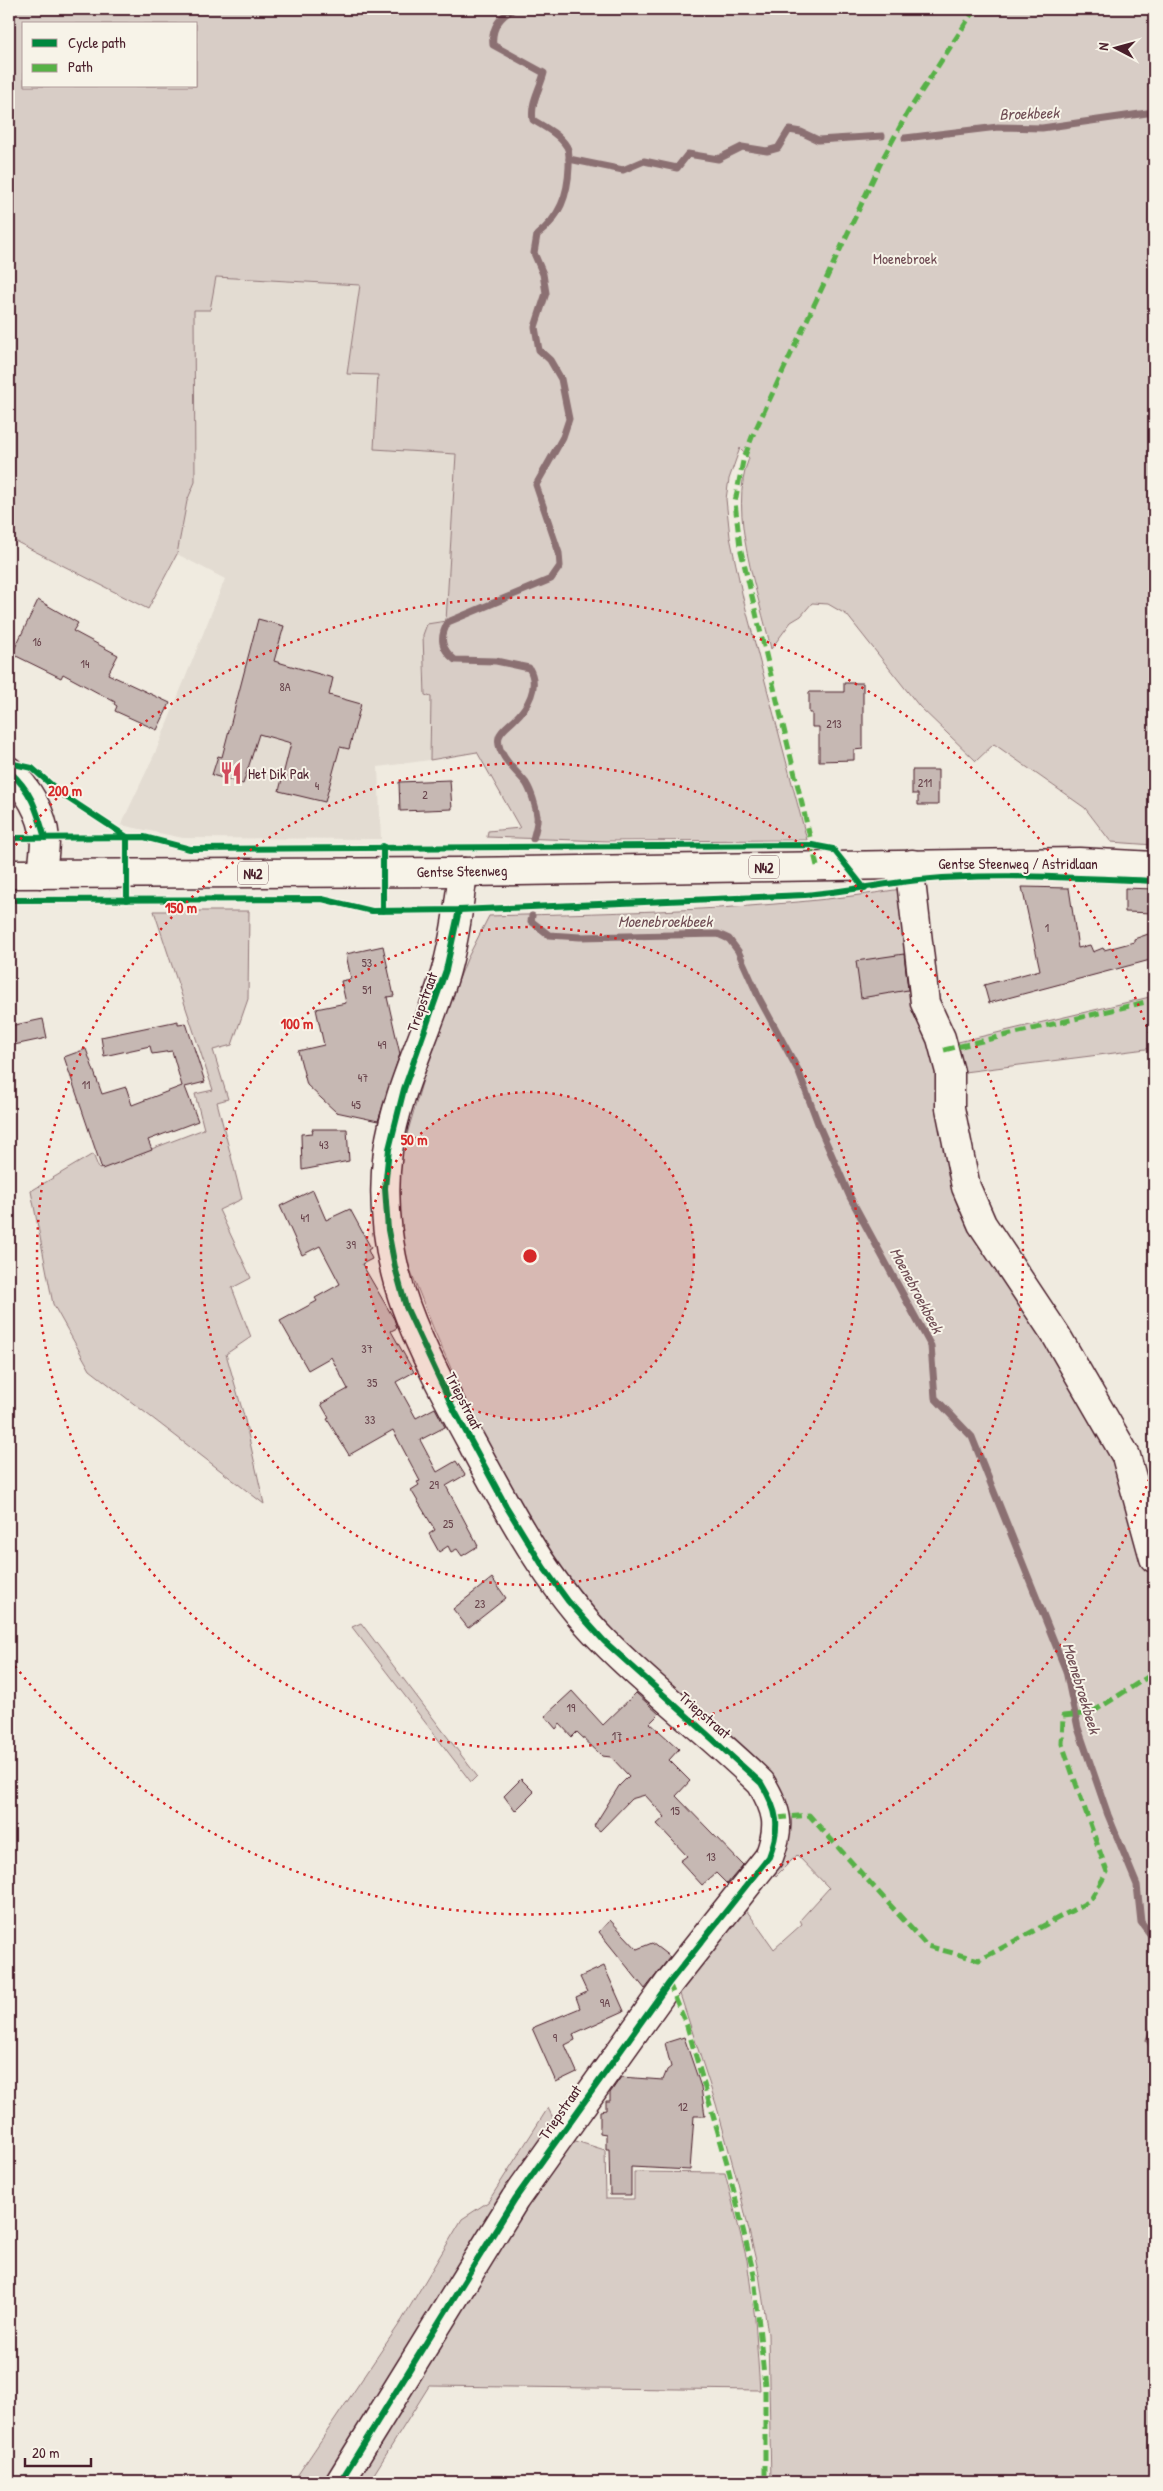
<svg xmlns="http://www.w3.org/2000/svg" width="1163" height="2491" font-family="'Patrick Hand',sans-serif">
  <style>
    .built { fill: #e3dcd2 }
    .green { fill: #d8cdc6; stroke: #917678; fill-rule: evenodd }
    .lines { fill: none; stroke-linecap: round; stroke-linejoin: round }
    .stream { stroke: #8b6f72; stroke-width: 7 }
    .building { fill: #c6b8b3; stroke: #4a1f2b }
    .minor-casing { stroke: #4a1f2b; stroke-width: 31 }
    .major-casing { stroke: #4a1f2b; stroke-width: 31 }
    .minor { stroke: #f7f3e8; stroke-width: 28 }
    .major { stroke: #f7f3e8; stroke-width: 28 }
    .quiet { stroke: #57b146; stroke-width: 5; stroke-dasharray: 10 5; stroke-linecap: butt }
    .cycleway-casing { stroke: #f7f3e8; stroke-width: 9 }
    .cycleway { stroke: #00873e; stroke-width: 6 }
    .ring { fill: none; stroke: #d62828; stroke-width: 2.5; stroke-dasharray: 2.5 5 }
    .labels { text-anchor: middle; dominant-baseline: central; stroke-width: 4; stroke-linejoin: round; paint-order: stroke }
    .number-label { font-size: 12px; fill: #69454d }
    .shield { fill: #f7f3e8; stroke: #7e5f64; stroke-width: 1 }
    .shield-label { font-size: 14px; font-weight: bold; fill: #4a1f2b }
    .park-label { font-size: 15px; fill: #6e4a52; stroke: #f7f3e8 }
    .poi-label { font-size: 15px; fill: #4a1f2b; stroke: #f7f3e8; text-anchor: start }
    .street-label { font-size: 15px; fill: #4a1f2b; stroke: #f7f3e8 }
    .water-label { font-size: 16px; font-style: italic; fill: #704e55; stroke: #f7f3e8 }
    .centre { fill: #d62828; stroke: #f7f3e8; stroke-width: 2.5 }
    .ring-label { font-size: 15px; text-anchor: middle; font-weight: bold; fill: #d62828; stroke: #f7f3e8; stroke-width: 4; stroke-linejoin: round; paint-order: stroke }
  </style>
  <rect width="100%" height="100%" fill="#f0ebe0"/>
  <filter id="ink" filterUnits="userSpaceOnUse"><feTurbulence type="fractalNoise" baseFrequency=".02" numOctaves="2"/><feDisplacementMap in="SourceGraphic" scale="10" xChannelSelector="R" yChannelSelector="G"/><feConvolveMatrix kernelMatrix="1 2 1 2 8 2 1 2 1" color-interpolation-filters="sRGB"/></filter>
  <g filter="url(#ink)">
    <!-- built -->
    <polygon class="built" points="215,277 360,285 347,373 378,374 374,448 456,454 446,621 423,666 425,695 431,696 430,760 378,767 381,839 183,838 121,825 156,751 225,579 177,554 187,501 195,482 194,310 210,310"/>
    <!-- green -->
    <g class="green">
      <path d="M9,9h1145v836l-43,-3 -26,-34 -91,-64 -18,17 -57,-55 -72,-91 -19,-11 -16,-1 -11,13 -10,6 -20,27c-12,-55 -44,-136 -22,-191l-9,-10 -11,31 -3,20 4,38 13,61 64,242 -200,1 -120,-4 1,-6 32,-3 -43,-76 -47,8 1,-63 -6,-2 -2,-60 4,-11 19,-3 10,-167 -82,-5 4,-74 -31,-1 13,-89 -144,-8 -6,33h-16l1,172 -8,19 -10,53 -29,55 -139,-71zM24,24h172v62h-172z"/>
      <path d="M901,889l35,171 12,84 156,292 39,101 11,55v890h-383l-3,-148 -9,-60 -21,-91 -22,-79 -38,-116 66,-81 30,42 28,-25 -2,-4 29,-32 -32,-33 -21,21 -5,-6 15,-46 -190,-208 -48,-60 -60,-104 -54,-122 -27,-69 -8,-35 -1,-61 36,-123 33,-83 22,-43c138,-4 276,-5 412,-27z"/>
      <polygon points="154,911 249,911 248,999 232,1045 213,1050 228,1099 217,1102 242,1199 219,1210 251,1278 232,1288 251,1337 226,1354 244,1416 264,1504 90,1370 53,1304 31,1191 93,1154 99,1169 204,1129 195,1094 213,1090"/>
      <polygon points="1154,996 1154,1048 964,1072 958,1042"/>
      <polygon points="361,1623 477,1776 471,1782 352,1627"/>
      <polygon points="548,2108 555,2122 325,2482 293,2482 402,2320 462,2219 488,2202"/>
      <polygon points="569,2139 605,2150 606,2199 634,2199 634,2172 725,2173 747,2260 755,2319 760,2390 429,2386 369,2482 346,2482"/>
    </g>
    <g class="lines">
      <!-- stream -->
      <g class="stream">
        <path d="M514,9c-15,8 -23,19 -21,36l51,28c-4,16 -14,30 -11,47 12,7 27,15 34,27 3,6 2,14 2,20 -1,28 -9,50 -32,68l-3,18 9,21 3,19 -11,34 4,23 11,10 11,19 8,40 -6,18 -27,48 23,68 1,13 -9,13 -103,43c-9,16 -7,27 7,38l41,1 33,7c11,18 -1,39 -15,52 -5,5 -13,10 -15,17 -4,16 18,35 27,46 5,8 10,23 11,33 1,7 -2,16 -4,23"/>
        <polyline points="905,138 998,127 1042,128 1154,112"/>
        <polyline points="569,159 623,170 644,161 677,168 688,154 718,159 742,147 767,151 778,148 789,130 801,132 818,140 882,136"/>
        <polyline points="532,916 531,921 549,935 580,937 718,934 729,939 738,951 759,998 798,1070 819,1126 850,1197 931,1346 935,1398 972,1437 1066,1671 1078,1728 1108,1815 1137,1885 1141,1922 1154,1939"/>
        <polyline points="1154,2028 1149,2040 1154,2049"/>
      </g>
    </g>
    <!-- building -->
    <g class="building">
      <polygon points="38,600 78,623 73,631 118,655 108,674 170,703 157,730 115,711 117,706 114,704 115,702 63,674 61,678 12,654"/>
      <polygon points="258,619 284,626 274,661 333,678 329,695 361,704 349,749 340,747 325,802 279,791 291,743 259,734 243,784 212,775 218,756 222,757"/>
      <polygon points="844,683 863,683 863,749 854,750 854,760 819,761 819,727 812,727 812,713 809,713 809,692 844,692"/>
      <polygon points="912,770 938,770 938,805 918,805 918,794 912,794"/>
      <polygon points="450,780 452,809 400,811 399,782"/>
      <polygon points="1022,887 1069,888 1078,948 1090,945 1093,952 1103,948 1104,950 1134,942 1134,939 1154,932 1154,959 989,1003 984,985 1040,970"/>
      <polygon points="1125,888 1154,889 1154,913 1125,912"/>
      <polygon points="383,946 394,996 387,997 400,1054 378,1121 336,1112 307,1085 298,1051 324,1045 316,1009 346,1003 341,981 351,979 346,954"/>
      <polygon points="904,954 908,990 861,998 856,961"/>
      <polygon points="43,1019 47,1038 14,1045 10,1026"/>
      <polygon points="178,1021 178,1024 186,1023 205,1082 185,1087 198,1121 148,1140 152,1150 102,1169 64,1057 86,1049 102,1094 126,1087 132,1105 182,1086 172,1051 152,1054 150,1046 104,1056 101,1037"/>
      <polygon points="312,1129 347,1129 349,1161 302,1170 301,1134 313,1133"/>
      <polygon points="313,1190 326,1220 350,1209 371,1248 368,1250 372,1259 362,1264 394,1319 397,1328 391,1331 414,1372 396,1382 416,1418 435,1408 445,1427 420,1440 437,1472 456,1461 465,1475 446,1486 478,1546 462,1556 457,1549 451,1552 448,1546 439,1552 429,1534 435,1530 411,1490 419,1485 417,1482 420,1481 393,1430 349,1455 327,1419 329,1418 321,1404 348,1389 331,1357 308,1370 280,1321 317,1301 315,1298 340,1284 320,1246 302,1255 280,1206"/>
      <polygon points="492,1578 506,1598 468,1628 453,1609"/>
      <polygon points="572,1691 603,1725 636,1693 659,1714 650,1723 679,1749 669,1760 690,1781 676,1796 743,1865 727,1884 716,1873 702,1885 680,1861 687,1856 657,1824 665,1817 645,1795 631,1799 600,1831 594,1826 619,1786 629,1776 611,1757 602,1756 577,1732 572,1737 560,1724 556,1729 545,1716"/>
      <polygon points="521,1779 534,1792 515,1811 504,1796"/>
      <polygon points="610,1920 637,1949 652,1943 670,1957 645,1989 599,1932"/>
      <polygon points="604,1966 624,2011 573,2034 575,2040 565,2045 577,2072 556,2082 532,2028 580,2008 576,1997 587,1992 580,1977"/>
      <polygon points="684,2037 701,2087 705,2116 694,2116 690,2170 631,2167 631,2195 610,2195 609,2149 606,2149 606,2134 600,2133 600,2111 606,2110 606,2101 610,2101 610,2093 621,2077 663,2080 667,2070 671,2067 665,2043"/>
    </g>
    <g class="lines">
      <defs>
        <g id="minor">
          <path d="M9,771c18,17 34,42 36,68 0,11 -2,24 -3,35"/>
          <polyline points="912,864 911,881 925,1003 941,1038 950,1072 950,1108 966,1187 982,1224 1056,1335 1126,1456 1154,1558"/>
          <path d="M340,2482l175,-283 154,-216 100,-126c12,-31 9,-46 -8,-74 -50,-49 -108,-92 -157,-142 -56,-56 -94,-127 -131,-196 -24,-44 -50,-91 -67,-138 -18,-48 -25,-105 -18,-156 9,-63 41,-120 58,-181 9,-32 13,-65 17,-98"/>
        </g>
        <polyline id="major" points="9,874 463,872 1079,862 1154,866"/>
      </defs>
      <!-- minor casing -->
      <use href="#minor" class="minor-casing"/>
      <!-- major casing -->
      <use href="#major" class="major-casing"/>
      <!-- minor -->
      <use href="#minor" class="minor"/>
      <!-- major -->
      <use href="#major" class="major"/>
      <!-- quiet -->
      <g class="quiet">
        <polyline points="817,866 740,547 735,502 743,461 752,437 883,158 908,112 975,9"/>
        <polyline points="944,1050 1154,1000"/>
        <polyline points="777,1818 809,1815 927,1946 979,1960 1090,1901 1107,1872 1062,1744 1063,1716 1091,1713 1154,1673"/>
        <polyline points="669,1983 687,2026 727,2163 754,2275 765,2386 765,2482"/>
      </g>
      <defs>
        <g id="cycleway">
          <polyline points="9,763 32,768 63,795 127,837"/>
          <path d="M9,771c23,21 27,37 36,67"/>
          <polyline points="127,837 127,900"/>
          <polyline points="9,838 144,837 190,849 812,845 833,849 865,889"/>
          <polyline points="383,846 383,911"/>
          <path d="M9,900l313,-1 50,12 87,-1 346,-15c35,-3 70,-10 105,-14 77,-9 167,-3 244,0"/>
          <path d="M340,2482l175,-283 154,-216 100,-126c12,-31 9,-46 -8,-74l-157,-142 -36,-40 -24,-33 -38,-62 -54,-100 -46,-99 -11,-40 -7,-37 -3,-42 4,-39 15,-60 42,-119 13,-60"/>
        </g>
      </defs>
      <!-- cycleway casing -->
      <use href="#cycleway" class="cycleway-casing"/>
      <!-- cycleway -->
      <use href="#cycleway" class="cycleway"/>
    </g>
  </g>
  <!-- distance rings -->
  <circle cx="530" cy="1256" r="164" fill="#d62828" fill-opacity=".12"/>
  <g class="ring">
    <circle cx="530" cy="1256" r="164"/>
    <circle cx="530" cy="1256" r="329"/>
    <circle cx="530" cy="1256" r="493"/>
    <path d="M1154 1465A658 658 0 0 1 11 1661M11 851A658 658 0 0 1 1154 1047"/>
  </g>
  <!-- icons -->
  <defs>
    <symbol id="restaurant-bare" viewBox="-9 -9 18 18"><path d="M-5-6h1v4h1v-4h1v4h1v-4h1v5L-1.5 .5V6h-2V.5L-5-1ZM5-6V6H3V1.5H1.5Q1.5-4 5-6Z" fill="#d1495b" stroke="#f7f3e8" stroke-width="2.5" paint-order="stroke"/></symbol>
  </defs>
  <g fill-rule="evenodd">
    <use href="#restaurant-bare" x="215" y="757" width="32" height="32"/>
  </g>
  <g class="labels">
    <!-- number labels -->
    <g class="number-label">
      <text x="37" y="641">16</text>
      <text x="85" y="663">14</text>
      <text x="285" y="686">8A</text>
      <text x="834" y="723">213</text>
      <text x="925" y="782">211</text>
      <text x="317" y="785">4</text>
      <text x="425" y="794">2</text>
      <text x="1047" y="927">1</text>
      <text x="367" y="962">53</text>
      <text x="367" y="989">51</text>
      <text x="382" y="1044">49</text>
      <text x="363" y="1077">47</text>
      <text x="86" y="1084">11</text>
      <text x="356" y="1104">45</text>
      <text x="324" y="1144">43</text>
      <text x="305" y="1217">41</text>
      <text x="351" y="1244">39</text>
      <text x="367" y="1348">37</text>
      <text x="372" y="1382">35</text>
      <text x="370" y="1419">33</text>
      <text x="434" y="1484">29</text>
      <text x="448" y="1523">25</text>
      <text x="480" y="1603">23</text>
      <text x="571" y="1707">19</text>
      <text x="617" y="1735">17</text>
      <text x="675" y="1810">15</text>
      <text x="711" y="1856">13</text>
      <text x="605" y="2002">9A</text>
      <text x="555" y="2037">9</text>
      <text x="683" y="2106">12</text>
    </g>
    <!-- shield labels -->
    <g class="shield">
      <rect x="749" y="855.5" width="30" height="23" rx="4"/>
      <rect x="238" y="861.5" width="30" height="23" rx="4"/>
    </g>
    <g class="shield-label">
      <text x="764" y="867">N42</text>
      <text x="253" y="873">N42</text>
    </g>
    <!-- park labels -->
    <g class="park-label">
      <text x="905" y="258">Moenebroek</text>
    </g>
    <!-- poi labels -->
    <g class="poi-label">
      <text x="248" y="773">Het Dik Pak</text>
    </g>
    <!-- street labels -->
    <g class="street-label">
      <text x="1018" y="863">Gentse Steenweg / Astridlaan</text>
      <text transform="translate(462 871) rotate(-1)">Gentse Steenweg</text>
      <text transform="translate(422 1002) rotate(-70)">Triepstraat</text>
      <text transform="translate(464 1401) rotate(63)">Triepstraat</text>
      <text transform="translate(705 1715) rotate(41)">Triepstraat</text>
      <text transform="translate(560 2112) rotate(-55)">Triepstraat</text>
    </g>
    <!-- water labels -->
    <g class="water-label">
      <text transform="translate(1029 113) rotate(-2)">Broekbeek</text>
      <text x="665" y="921">Moenebroekbeek</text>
      <text transform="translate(917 1290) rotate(62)">Moenebroekbeek</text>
      <text transform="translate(1082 1688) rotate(73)">Moenebroekbeek</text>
    </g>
  </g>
  <circle cx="530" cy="1256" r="8" class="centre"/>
  <g class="ring-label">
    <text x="65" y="796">200 m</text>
    <text x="181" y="913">150 m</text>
    <text x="297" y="1029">100 m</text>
    <text x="414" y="1145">50 m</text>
  </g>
  <!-- margin -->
  <rect width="1163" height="2491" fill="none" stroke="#f7f3e8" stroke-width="30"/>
  <rect x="15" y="15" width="1133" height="2461" fill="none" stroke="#4a1f2b" stroke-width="2" filter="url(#ink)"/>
  <!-- legend -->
  <rect x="22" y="22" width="175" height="65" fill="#f7f3e8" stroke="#b29e9c"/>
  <rect x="32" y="39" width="25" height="8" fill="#00873e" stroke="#b29e9c"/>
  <text x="68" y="48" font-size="15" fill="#4a1f2b">Cycle path</text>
  <rect x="32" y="64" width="25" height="8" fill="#57b146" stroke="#b29e9c"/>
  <text x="68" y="72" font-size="15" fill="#4a1f2b">Path</text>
  <!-- north arrow -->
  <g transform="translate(1116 48) rotate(276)" stroke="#f7f3e8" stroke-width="4" paint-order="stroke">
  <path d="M0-4L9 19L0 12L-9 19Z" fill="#4a1f2b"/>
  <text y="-8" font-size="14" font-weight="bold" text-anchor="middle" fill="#4a1f2b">N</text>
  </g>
  <!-- scale -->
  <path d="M25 2458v8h66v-8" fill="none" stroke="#4a1f2b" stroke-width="2.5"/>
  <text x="32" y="2458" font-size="15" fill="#4a1f2b" stroke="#f7f3e8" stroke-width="4" paint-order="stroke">20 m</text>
</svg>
